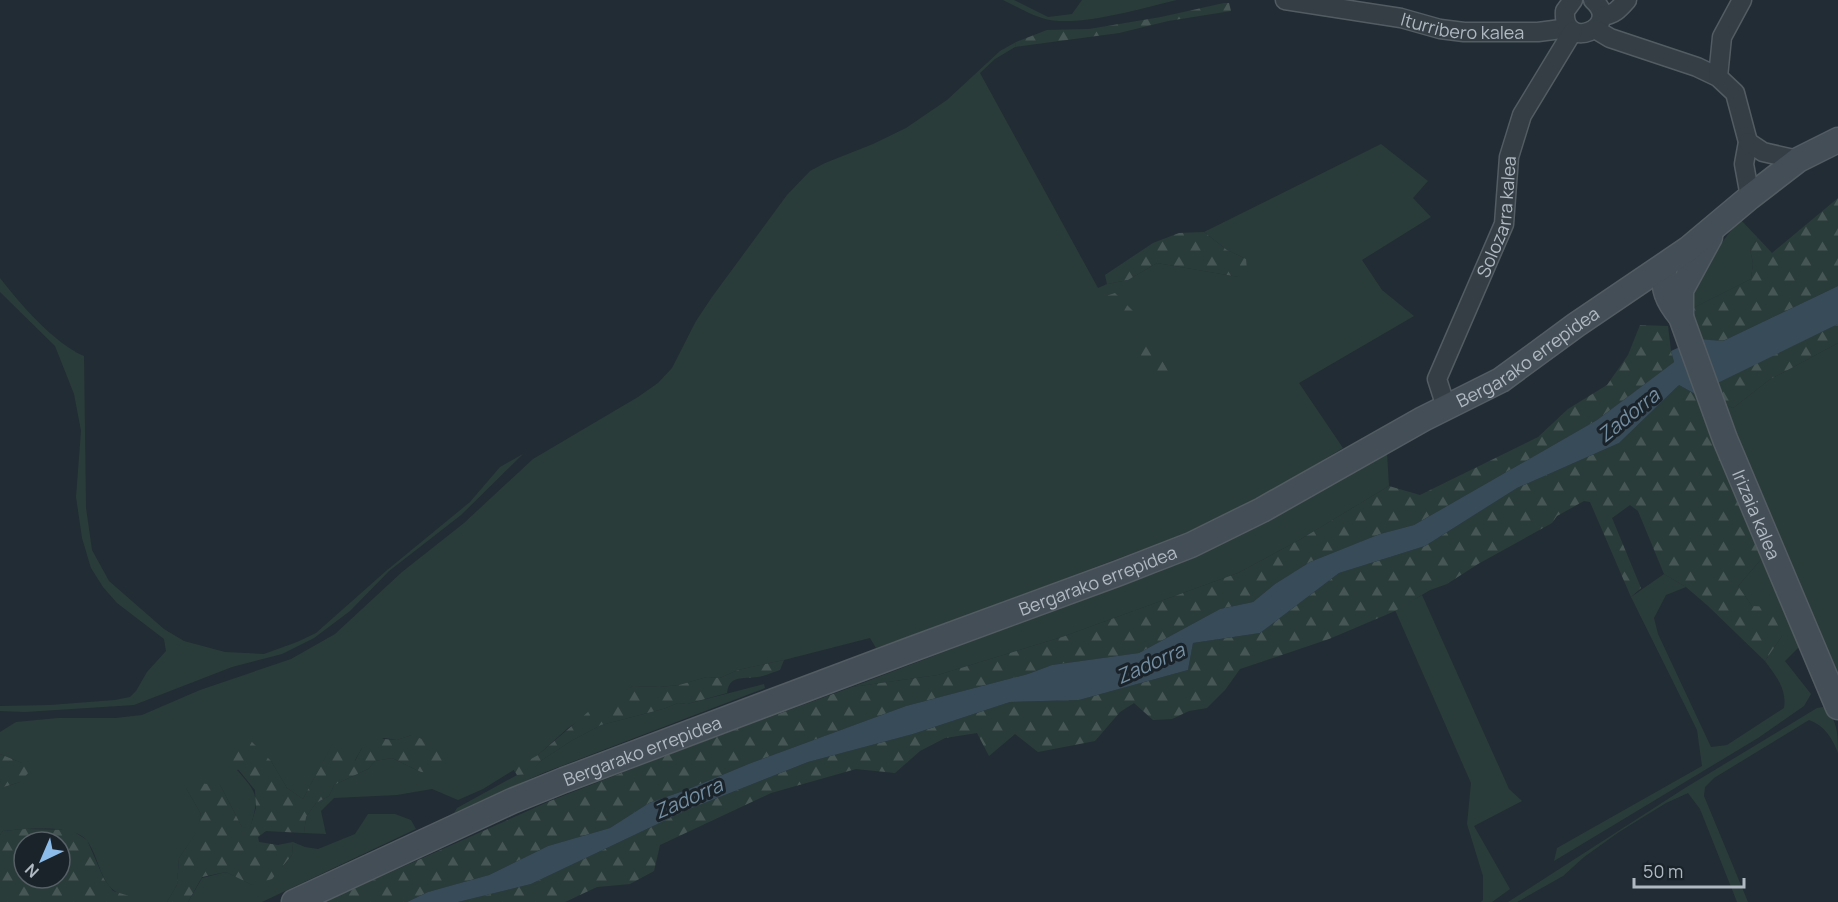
<svg xmlns="http://www.w3.org/2000/svg" width="1838" height="902" font-family="Manrope,sans-serif">
  <style>
    .green { fill: #2a3c3a }
    .forest { fill: url(#forest-firs); fill-rule: evenodd }
    .water { fill: #384b59 }
    .lines { fill: none; stroke-linecap: round; stroke-linejoin: round }
    .street-casing { stroke: #535c63; stroke-width: 21 }
    .secondary-casing { stroke: #535c63; stroke-width: 27 }
    .street { stroke: #353e45; stroke-width: 18 }
    .secondary { stroke: #444e57; stroke-width: 24 }
    .labels { text-anchor: middle; dominant-baseline: central; stroke-width: 6; stroke-linejoin: round; paint-order: stroke }
    .street-label { font-size: 18px; fill: #b0b9c2; stroke: #1b232a }
    .water-label { font-size: 20px; font-style: italic; fill: #748ea2; stroke: #1b232a }
  </style>
  <defs>
    <pattern id="forest-firs" width="22" height="20" patternUnits="userSpaceOnUse" patternTransform="scale(1.5)"><rect width="22" height="20" fill="#2a3c3a"/><path d="M5 1l3.5 6h-7zM16 11l3.5 6h-7z" fill="#465655"/></pattern>
  </defs>
  <rect width="100%" height="100%" fill="#222c34"/>
  <!-- green -->
  <g class="green">
    <path d="M1003,0h11l34,17 24,-3 10,-14h95c-35,8 -102,29 -135,18 -13,-4 -26,-12 -39,-18z"/>
    <path d="M1016,42l-1,5 -20,12 -15,14 118,215 9,-4 21,-4 29,-17 82,14 7,-18 -19,-9 -23,-18 177,-88 47,37 -15,17 18,19 -69,43 20,30 32,26 -115,67 44,65 -68,41 -89,44 -239,90 -71,25 -6,-10 -86,22 -46,10 -18,8 -13,-1 -28,8 -19,2 -27,-1 -65,42 -30,27 -55,34 -25,11 -26,-11 -35,6 -63,3 -13,13 5,23 -22,-1 2,-16 10,-14 13,-7 5,-11 34,-16 7,-8 17,-3 29,14 -9,-37 -15,5 -13,-2 -22,10 -8,14 -20,-20 -31,57 -16,-11 -16,-27 -34,9c22,25 22,26 13,59l-8,-2 -22,-42 -34,3 15,26 -4,18 -18,26 -2,27 -10,17h-27c-8,-8 -22,-6 -29,-14 -12,-13 -13,-31 -23,-46 -12,-19 -65,-13 -85,-11l-3,4v-54l5,6 15,-5 2,-19 -22,-9v-22l16,-10 42,-4h58l26,-3 58,-25 91,-31 44,-25 67,-62 62,-49 69,-64 105,-62 20,-14 14,-15 24,-47 16,-24 75,-102 23,-24 15,-8 48,-19 33,-16 41,-28 53,-49z"/>
    <path d="M1740,219l18,19 -8,11 3,14 -2,16 -60,30c-7,-21 36,-73 49,-90z"/>
    <path d="M0,278c20,26 55,66 84,78l2,152 6,42 17,31 55,48 20,12 41,11 39,2 33,-12 19,-9 70,-62 84,-69 30,-35 23,-13 -62,61 -72,56 -39,40 -36,27 -32,16 -50,13 -98,38 -109,7 -25,-1v-5l50,-1 65,-5 15,-3 6,-6 11,-19 19,-21 -2,-12 -47,-36 -14,-16 -12,-19 -9,-30 -6,-41 5,-66 -7,-37 -19,-48 -55,-54z"/>
    <polygon points="1838,343 1838,676 1762,502 1726,405 1733,408 1769,380"/>
    <polygon points="1387,453 1389,486 1301,539 1238,573 1062,637 938,675 852,687 1046,613 1159,572 1254,525"/>
    <path d="M1763,557l38,88 -16,16 26,33 -7,12 -46,32 -204,123 3,-13 145,-82 -5,-36 -66,-133 33,-23 22,13 -20,8 -12,23 4,16 53,113 16,-2 57,-37c3,-19 -8,-32 -19,-47l17,-25 -30,-30 -14,-20z"/>
    <polygon points="1422,595 1509,789 1522,801 1474,826 1510,889 1492,902 1481,902 1483,900 1483,876 1467,824 1471,783 1395,610"/>
    <polygon points="764,684 765,688 543,773 454,813 457,808 517,775 529,773 542,760 571,741 601,725 663,709 678,703 687,704"/>
    <path d="M1823,707c15,12 15,28 15,46 -6,-15 -13,-27 -29,-33l-95,58 -9,9 -1,9 44,106h-11l-37,-93 -12,-16 -22,10 -47,29 -35,25 -21,19 -46,26h-9l177,-114 132,-80z"/>
    <polygon points="368,814 395,814 411,820 416,829 262,902 188,902 202,878 226,872 252,885 284,865 292,855 293,842 305,847 318,849 355,834"/>
  </g>
  <!-- forest -->
  <g class="forest">
    <polygon points="1224,3 1229,3 1231,11 1168,21 1119,33 1015,47 1016,42 1047,30 1089,29 1161,17"/>
    <polygon points="1838,198 1838,286 1723,341 1702,340 1691,309 1751,279 1753,263 1750,249 1758,238 1772,253"/>
    <polygon points="1204,232 1227,250 1246,259 1247,270 1239,277 1157,263 1128,280 1107,284 1105,275 1153,243 1179,233"/>
    <polygon points="1115,293 1134,312 1129,328 1121,325 1105,302 1106,296"/>
    <polygon points="1838,324 1838,343 1769,380 1733,408 1726,405 1718,381"/>
    <polygon points="1640,325 1668,326 1671,351 1674,362 1597,420 1414,525 1380,534 1310,562 1275,584 1253,602 1220,609 1139,653 1052,665 1028,674 906,706 751,763 686,790 649,803 610,828 548,846 489,875 428,892 407,902 324,902 550,801 678,751 852,687 938,675 1062,637 1238,573 1301,539 1389,486 1420,495 1538,437 1568,409 1607,385 1628,355"/>
    <polygon points="1149,339 1171,375 1171,383 1163,385 1137,350 1140,342"/>
    <polygon points="1679,385 1695,394 1713,443 1719,442 1763,557 1738,586 1752,606 1771,607 1782,636 1765,661 1707,605 1686,587 1664,574 1638,511 1630,505 1612,518 1641,588 1631,597 1590,502 1584,501 1557,516 1552,523 1478,564 1447,584 1430,590 1395,611 1329,639 1240,669 1225,690 1207,708 1189,711 1172,719 1153,720 1134,703 1120,712 1095,741 1038,752 1015,734 989,756 977,733 945,738 920,751 895,773 856,769 771,793 660,845 654,871 630,884 597,887 565,902 458,902 531,884 687,810 808,762 913,734 1010,702 1079,700 1188,670 1193,643 1260,633 1339,573 1425,546 1517,488 1619,443"/>
    <path d="M784,660l-4,10c-7,2 -15,6 -23,7 -15,2 -28,-2 -30,16l-40,11 -9,-1 -15,6 -62,16 -30,16 -29,19 -13,14 -12,1 -4,-6 25,-14 50,-43 45,-26 27,1 19,-2 28,-8 13,1 18,-8z"/>
    <polygon points="412,735 436,745 447,762 443,773 421,772 392,758 375,761 368,769 334,785 329,796 316,803 306,817 304,833 266,831 258,837 259,842 278,845 293,842 292,855 272,879 252,885 226,872 202,877 188,902 167,902 177,885 179,858 196,833 201,814 186,788 196,783 220,785 242,827 250,828 256,808 255,790 225,753 232,738 250,740 271,761 287,788 303,799 334,741 352,749 355,761 362,748 371,738 397,740"/>
    <polygon points="0,754 22,763 30,771 20,782 4,787 0,781"/>
    <path d="M25,829l46,1 16,10 17,39 9,12 23,7 4,4h-140v-67l3,-4zM24,842h36v36h-36z"/>
  </g>
  <!-- water -->
  <polygon class="water" points="1838,286 1838,324 1695,394 1679,385 1619,443 1517,488 1425,546 1339,573 1260,633 1193,643 1188,670 1079,700 1010,702 913,734 808,762 687,810 531,884 458,902 407,902 428,892 489,875 548,846 610,828 649,803 686,790 751,763 906,706 1028,674 1052,665 1139,653 1220,609 1253,602 1275,584 1310,562 1380,534 1414,525 1597,420 1674,362 1671,351 1697,339 1723,341"/>
  <g class="lines">
    <defs>
      <g id="street">
        <path id="s1" d="M1285,0l116,18 39,11 24,3h74l31,-4"/>
        <path d="M1573,0l-8,11c-3,42 59,16 28,-11"/>
        <path d="M1602,16c12,-1 17,-7 25,-16"/>
        <polyline points="1595,29 1610,38 1697,67 1718,77 1735,93 1748,142 1744,164 1750,197"/>
        <polyline points="1718,77 1722,37 1742,0"/>
        <polyline points="1748,142 1763,152 1798,160"/>
        <path id="s2" d="M1446,407l-9,-28 67,-155 5,-67 13,-42 51,-84"/>
      </g>
      <g id="secondary">
        <path id="s3" d="M1664,267c-1,23 3,33 17,50l44,122 113,268"/>
        <polyline points="1681,317 1681,290 1710,237"/>
        <path id="s4" d="M294,902l218,-101 52,-21 343,-129 212,-78 72,-28 71,-35 161,-91 78,-39 75,-55 112,-76 62,-52 48,-37 40,-20"/>
      </g>
    </defs>
    <!-- street casing -->
    <use href="#street" class="street-casing"/>
    <!-- secondary casing -->
    <use href="#secondary" class="secondary-casing"/>
    <!-- street -->
    <use href="#street" class="street"/>
    <!-- secondary -->
    <use href="#secondary" class="secondary"/>
  </g>
  <g class="labels">
    <!-- street labels -->
    <g class="street-label">
      <text stroke="none"><textPath href="#s1" startOffset="180">Iturribero kalea</textPath></text>
      <text stroke="none"><textPath href="#s2" startOffset="204">Solozarra kalea</textPath></text>
      <text stroke="none"><textPath href="#s4" startOffset="1352">Bergarako errepidea</textPath></text>
      <text stroke="none"><textPath href="#s3" startOffset="266">Irizaia kalea</textPath></text>
      <text stroke="none"><textPath href="#s4" startOffset="866">Bergarako errepidea</textPath></text>
      <text stroke="none"><textPath href="#s4" startOffset="380">Bergarako errepidea</textPath></text>
    </g>
    <!-- water labels -->
    <g class="water-label">
      <text transform="translate(1628 415) rotate(-39)">Zadorra</text>
      <text transform="translate(1150 663) rotate(-24)">Zadorra</text>
      <text transform="translate(688 798) rotate(-24)">Zadorra</text>
    </g>
  </g>
  <!-- north arrow -->
  <g transform="translate(42 860) rotate(224)"><circle r="28" fill="#1b232a" stroke="#575f67" stroke-width="1.5"/>
  <path d="M0-4.5L10 22L0 15L-10 22Z" fill="#8cbdea"/>
  <text y="-9" font-size="16" font-weight="bold" text-anchor="middle" fill="#b0b9c2">N</text>
  </g>
  <!-- scale -->
  <path d="M1634 878v9h110v-9" fill="none" stroke="#b0b9c2" stroke-width="3"/>
  <text x="1643" y="878" font-size="18" fill="#b0b9c2" stroke="#1b232a" stroke-width="4.5" paint-order="stroke">50 m</text>
</svg>
